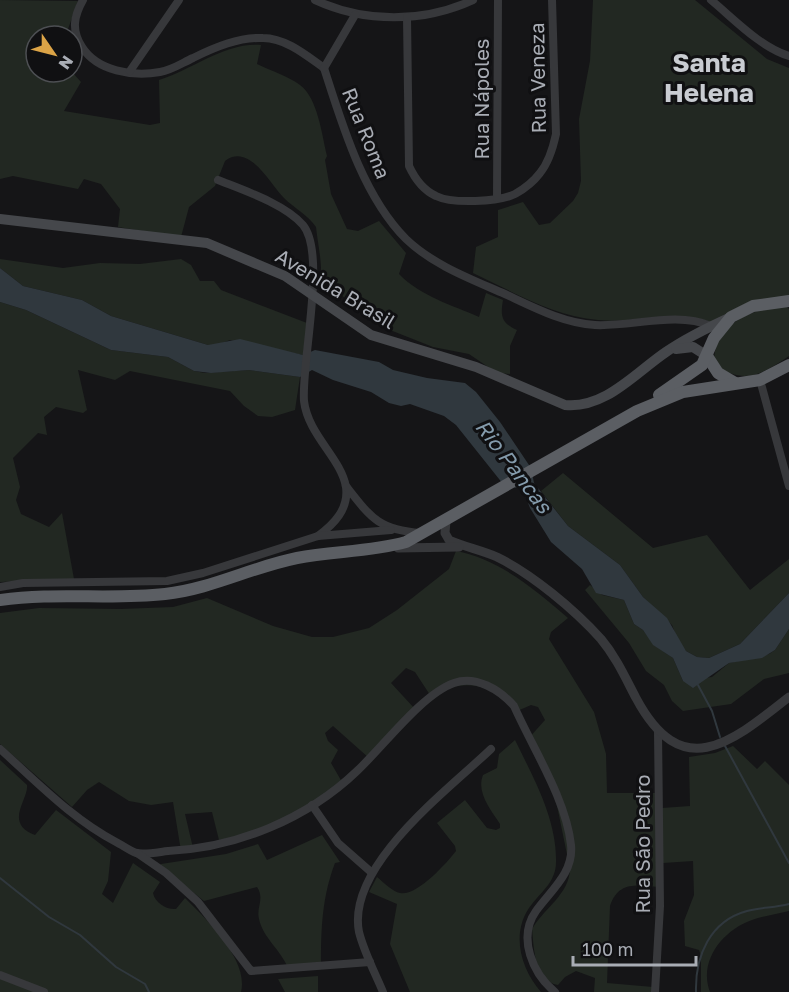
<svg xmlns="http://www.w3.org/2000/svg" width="789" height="992" font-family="'Golos Text',sans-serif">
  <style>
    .green { fill: #222822 }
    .water { fill: #30383e }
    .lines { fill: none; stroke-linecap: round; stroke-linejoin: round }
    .stream { stroke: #30383e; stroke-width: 2 }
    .minor { stroke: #37383b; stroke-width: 8 }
    .tertiary { stroke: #37383b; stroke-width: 9 }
    .secondary { stroke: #45474b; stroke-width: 10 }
    .trunk { stroke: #5b5e63; stroke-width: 12 }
    .labels { text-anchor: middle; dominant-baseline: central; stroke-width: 6; stroke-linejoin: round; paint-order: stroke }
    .street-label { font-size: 20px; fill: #a9adb5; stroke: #101012 }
    .water-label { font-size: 21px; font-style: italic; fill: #849bac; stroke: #101012 }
    .district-label { font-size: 26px; font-weight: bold; fill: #c9ccd2; stroke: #101012 }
  </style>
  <rect width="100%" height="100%" fill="#151517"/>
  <!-- green -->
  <g class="green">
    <path d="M0,0l78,1 -10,28 -19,7h-13v36h36l9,10 -17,29 86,14 10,-2 -1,-43c33,-10 66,-38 102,-35l-4,19c14,7 31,12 43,21 18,13 22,51 27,71l-2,4 6,34 16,35 11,2 21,-10 27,32 -7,21c21,22 53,31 80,43l7,-24 17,7c-3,17 -1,23 14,30l-7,16v28l-13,-1 -28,-19 -36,-7 -53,-21 -59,-47c1,-18 -3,-34 -5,-52 -8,-12 -22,-19 -32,-29 -13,-12 -34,-56 -59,-37l-10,25 -26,21 -8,30 -63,-10 2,-18 -19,-25 -17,-5 -6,10 -65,-13 -13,3z"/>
    <path d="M593,0h102l72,59 22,9v231l-73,25c-40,-17 -78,0 -118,-4 -44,-4 -85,-28 -125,-47l3,-26 22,-10v-27l25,-8 16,23 11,-2 23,-22 5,-8 3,-12 -2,-62 11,-58z"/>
    <polygon points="0,259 63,268 100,263 140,264 181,259 191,265 200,281 214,281 221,290 307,323 303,355 230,340 217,345 208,345 111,316 82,300 23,286 0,268"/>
    <polygon points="0,302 26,310 111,350 168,357 194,371 205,373 249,370 300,377 295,410 272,417 258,416 244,406 230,391 130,371 115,380 78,370 87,410 83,413 56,407 44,417 47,435 38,433 13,458 20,487 16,500 21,514 49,527 62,513 74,579 0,582"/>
    <path d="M786,306l3,3v47c-28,19 -44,29 -75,9 -2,-40 37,-57 72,-59z"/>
    <polygon points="563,473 653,548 707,535 750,590 789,559 789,593 740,644 709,658 697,657 686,651 678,641 672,625 643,597 620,565 568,526 541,491"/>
    <path d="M456,551c43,8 80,39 112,67l-17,14 -2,7 45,73 12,42 1,39h54l1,15 28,-2 -1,-49 26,-4 18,-7 24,23 8,-8 24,24v126c-12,3 -25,5 -37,9 -29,10 -54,41 -42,72h-9v-36l-2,-6 -14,-4 -1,-25 10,-26 -1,-34 -30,2v24c-24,-1 -44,-8 -53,19l-3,77 46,4v5h-59l1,-14 -19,-7 -11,6 -7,8c-24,-4 -24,-37 -26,-56 12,-21 37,-34 38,-60l-15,-73 -27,-57 17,-19 -7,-13 -7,-2 -16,7c-21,-31 -54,-33 -85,-17l-15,-23 -9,-4 -15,15 24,26 -46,49 -36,-32 -8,7 3,8 10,9 -7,13 11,19c-38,27 -76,50 -123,58l-7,-28 -27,2 8,34 -11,1 -2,-4 -7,-43 -22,3 -22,-4 -30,-19 -12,8 -15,17 -72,-63v-131l39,-5 82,1 52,-2 34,-9 66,28 39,11h21l36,-9 28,-18 52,-41z"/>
    <polygon points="590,585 602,595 624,600 634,624 643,630 654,645 673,658 683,681 712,677 729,663 769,654 775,650 789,629 789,673 764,679 731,704 683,711 672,701 664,685 646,671 629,643 585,590"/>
    <path d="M515,740c18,37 42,79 41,122 0,19 -13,28 -24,42 -22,27 -12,64 9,88h-131l-20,-48 7,-40 -28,-12 8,-15c6,5 16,15 23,16 16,4 47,-30 56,-42l-1,-5 -18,-23 28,-23 22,28 9,2 4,-2v-4c-9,-14 -24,-31 -17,-49l14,-7 2,-14z"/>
    <path d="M0,760l27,25c2,14 -24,38 8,50l21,-25 55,42 -3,29 -6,13 11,9 20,-40 27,19 -7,11c2,10 14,17 23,16l9,-11c22,22 64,62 56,94h-241z"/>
    <path d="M322,835l18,27 -5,1c-13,34 -14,66 -14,102l-33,3c-7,-18 -25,-30 -29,-49 -3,-12 6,-20 -2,-32l-53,14 -44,-35 1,-2 65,-10 32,-10 9,16z"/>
    <polygon points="318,976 318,992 285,992 278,979"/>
  </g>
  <!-- water -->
  <polygon class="water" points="0,268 23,286 82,300 111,316 208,345 240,339 303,355 315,350 379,362 393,370 427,378 465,383 476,392 500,422 531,468 534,483 568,526 620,565 643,597 667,618 686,651 697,657 709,658 740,644 789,593 789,629 775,650 762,658 729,663 693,688 683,681 673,658 653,645 643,630 634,624 624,600 596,593 582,569 551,542 530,508 523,490 503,484 456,425 444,416 410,404 401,406 389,403 371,392 333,380 312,370 300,377 249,370 211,373 194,371 168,357 111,350 26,310 0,302"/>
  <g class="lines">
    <!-- stream -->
    <g class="stream">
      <polyline points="698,685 712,711 720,737"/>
      <polyline points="725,746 789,863"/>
      <polyline points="0,878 49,917 80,935 116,967 145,984 149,992"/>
      <path d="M696,992c-1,-36 14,-71 51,-81 14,-4 28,-3 42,-7"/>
    </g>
    <!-- minor -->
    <g class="minor">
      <path d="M83,0c-9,16 -12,30 -1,47 15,24 51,30 78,25 12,-2 22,-9 33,-14 22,-11 46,-21 70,-20 23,0 44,18 61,30"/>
      <path d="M315,0c50,23 108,23 158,0"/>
      <path d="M711,0c23,19 49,47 78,56"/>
      <path d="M407,17l2,149c6,13 14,24 27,30 16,8 63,6 79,-2 9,-5 19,-13 25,-21 9,-11 13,-25 16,-39l-4,-134"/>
      <path d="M324,68c18,56 39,128 82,171 27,26 65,40 99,55 28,13 58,29 90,31 37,2 81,-14 116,1"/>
      <polyline points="324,68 355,15"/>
      <polyline points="130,71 179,0"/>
      <path d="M218,180c25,10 67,24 85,45 24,29 -2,138 1,176 4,34 37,57 42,86 3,22 -12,37 -28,49"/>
      <polyline points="497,198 498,0"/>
      <polyline points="760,380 789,486"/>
      <path d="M346,486c25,32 33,44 75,47"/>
      <polyline points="0,587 23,583 167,581 203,573 318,536 391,530"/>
      <path d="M0,749c37,33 72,70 116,93 6,3 14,9 20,11 9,2 23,-1 32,-2 68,-3 139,-32 189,-80 25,-23 65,-77 97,-88 22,-8 46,7 60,23 19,43 52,93 57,139 3,28 -21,46 -35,66 -19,27 -3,63 19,81"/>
      <polyline points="312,805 338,843 371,872"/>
      <polyline points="137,853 166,873 198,902 251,971 370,962"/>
      <polyline points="0,975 44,992"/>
      <path d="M383,992c-8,-19 -19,-40 -24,-60 -13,-66 89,-142 132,-183"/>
      <polyline points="655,992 660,906 658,731"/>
    </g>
    <!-- tertiary -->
    <g class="tertiary">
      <path d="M446,521l-1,12 4,7c16,7 32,10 48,17 35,17 78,53 104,82 15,18 24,38 35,59 46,86 95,45 153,-1"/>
      <polyline points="398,548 459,547"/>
    </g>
    <!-- secondary -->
    <g class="secondary">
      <path d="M0,219l207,24 78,33 86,59 105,32 89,38c40,4 70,-32 101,-53 20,-14 43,-25 65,-35"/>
      <polyline points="676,349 693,347 707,356"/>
    </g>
    <!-- trunk -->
    <g class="trunk">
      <polyline points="707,356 718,373 735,383"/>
      <polyline points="659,395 702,365 714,338 731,317 753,306 789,301"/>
      <path d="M0,600c55,-8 110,0 165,-6 46,-5 87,-27 132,-36 36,-7 73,-6 109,-16l231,-131 46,-19 77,-12 29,-15"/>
    </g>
  </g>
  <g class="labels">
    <!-- street labels -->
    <g class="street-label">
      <text transform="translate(537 78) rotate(-91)">Rua Veneza</text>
      <text transform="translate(481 99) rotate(-90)">Rua Nápoles</text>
      <text transform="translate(367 133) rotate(68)">Rua Roma</text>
      <text transform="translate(336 288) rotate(31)">Avenida Brasil</text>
      <text transform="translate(642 844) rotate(-90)">Rua São Pedro</text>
    </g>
    <!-- water labels -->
    <g class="water-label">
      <text transform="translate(514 466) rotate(53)">Rio Pancas</text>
    </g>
    <!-- district labels -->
    <g class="district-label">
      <text x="709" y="62">Santa<tspan x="709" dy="30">Helena</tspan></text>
    </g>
  </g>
  <!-- north arrow -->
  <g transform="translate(54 54) rotate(125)"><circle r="28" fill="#101012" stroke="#4d4f53" stroke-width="1.5"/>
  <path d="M0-4.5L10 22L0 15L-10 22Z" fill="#dca447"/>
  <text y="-9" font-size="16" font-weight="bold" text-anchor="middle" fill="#a9adb5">N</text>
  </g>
  <!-- scale -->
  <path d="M573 956v9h123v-9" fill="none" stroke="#a9adb5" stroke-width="3"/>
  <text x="582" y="956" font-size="18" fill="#a9adb5" stroke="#101012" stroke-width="4.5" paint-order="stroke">100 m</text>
</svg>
